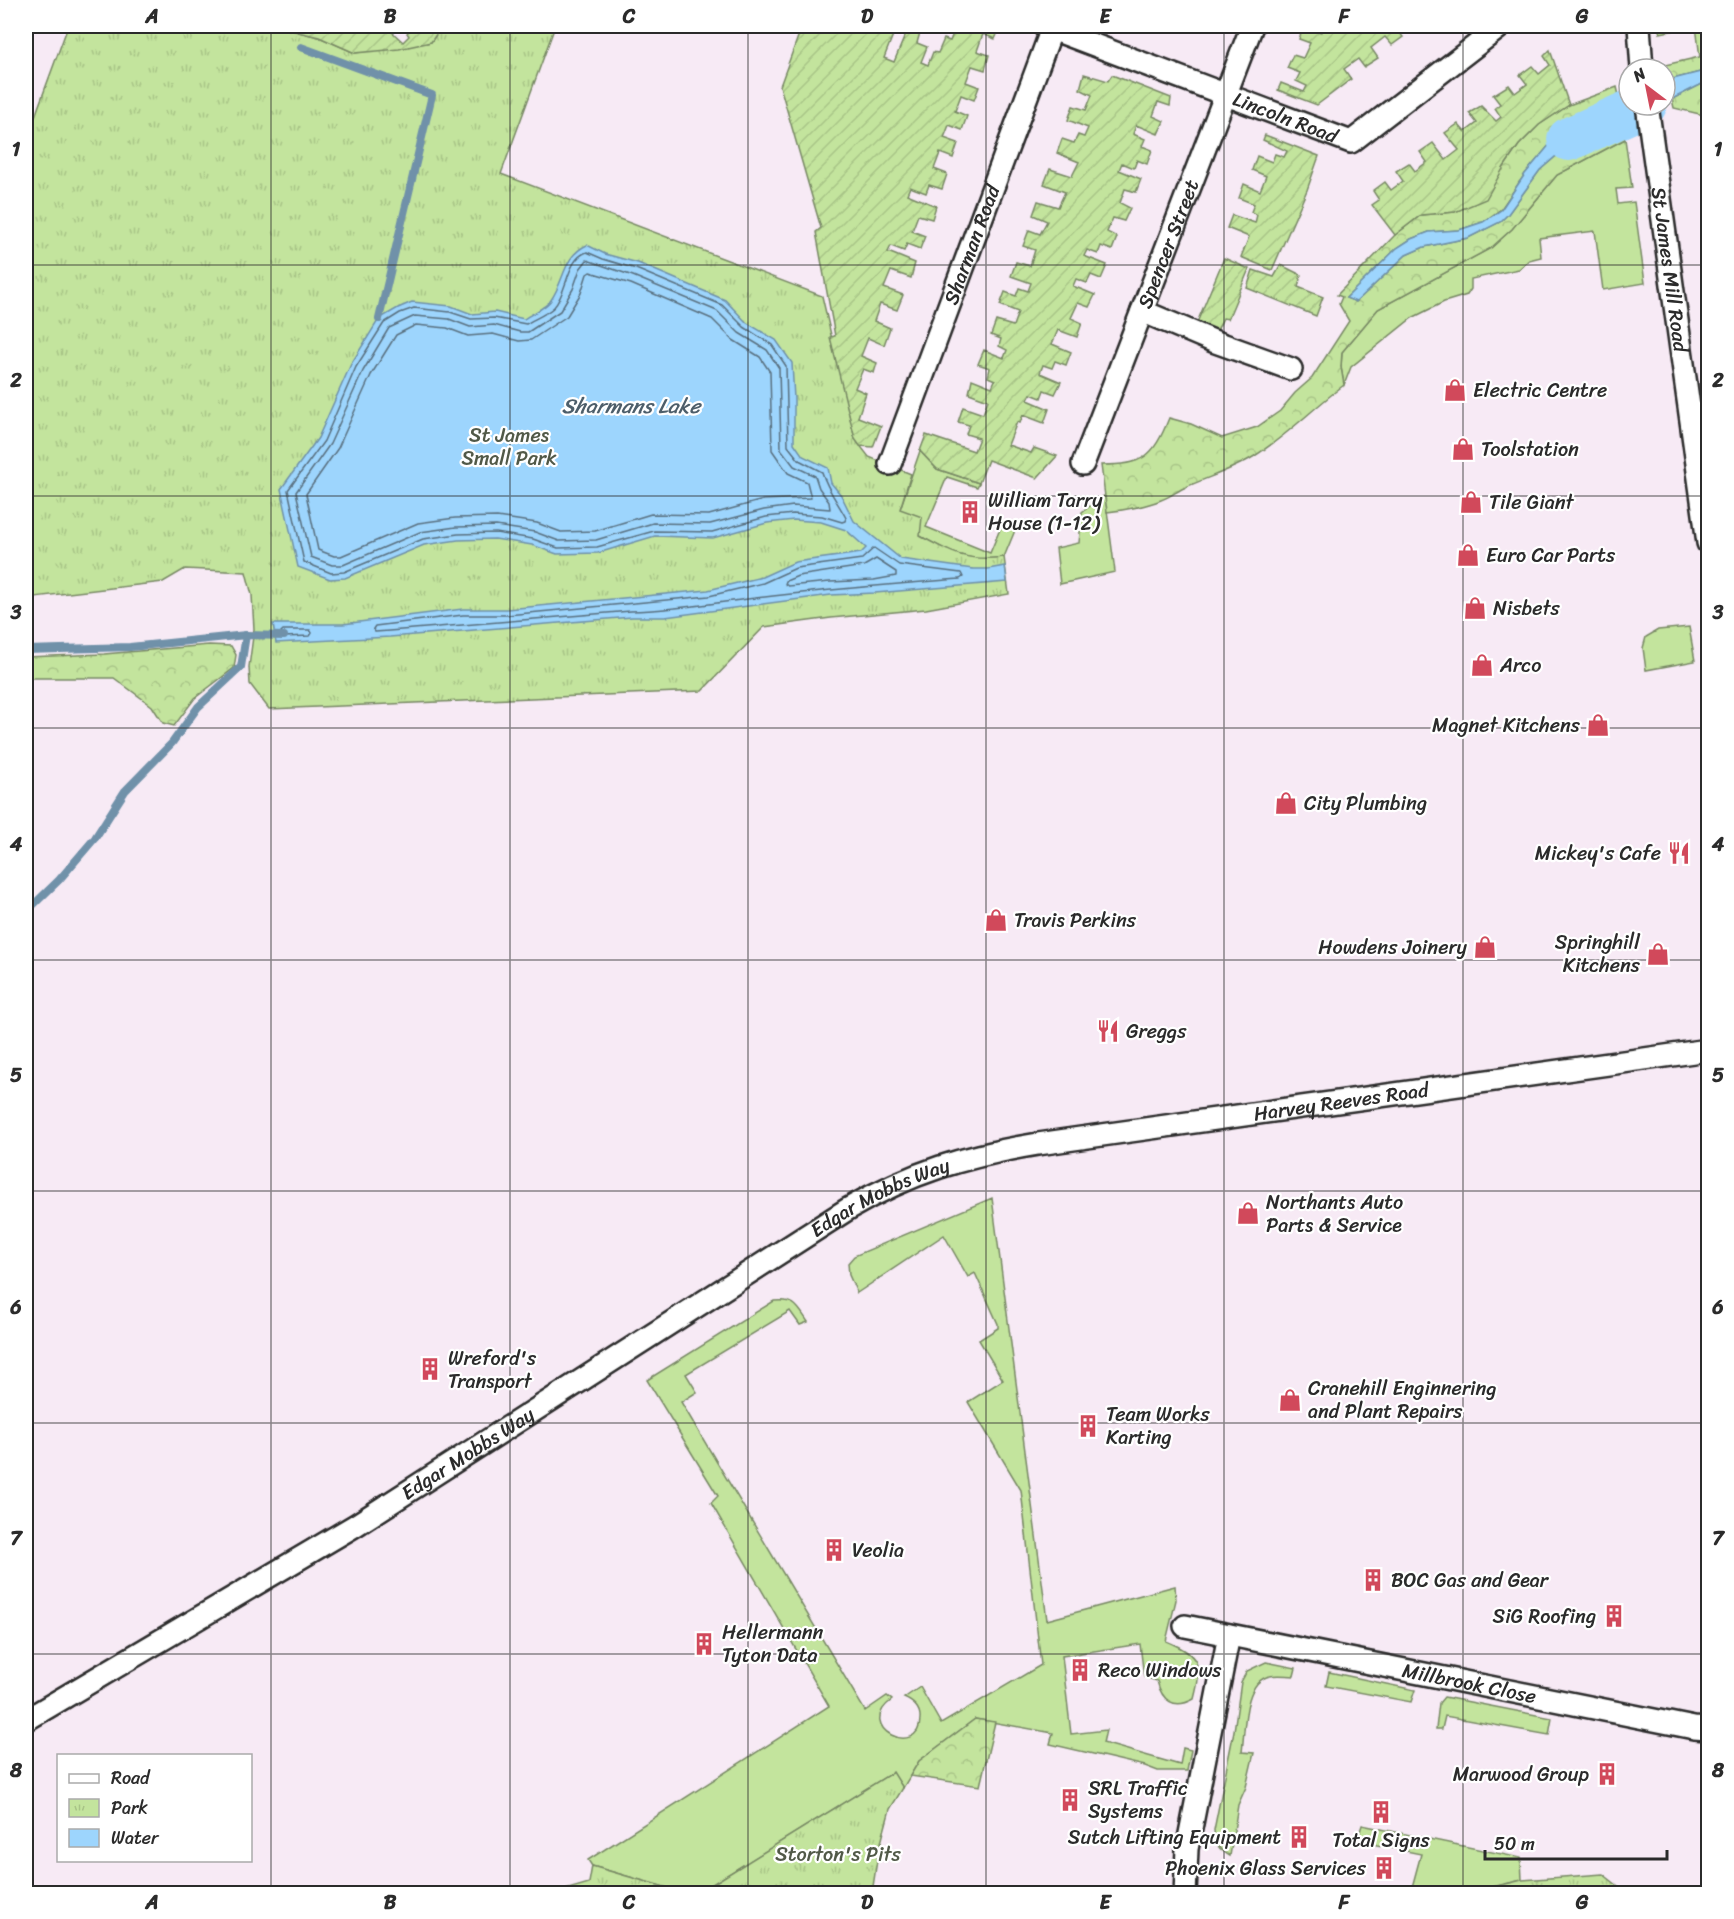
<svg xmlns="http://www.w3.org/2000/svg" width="1734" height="1919" viewBox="0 0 1734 1919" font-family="Sriracha,sans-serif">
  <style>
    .grass { fill: #c3e49d; stroke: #778864; stroke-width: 1.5 }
    .forest { fill: url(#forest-crowns); stroke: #778864; stroke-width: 1.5 }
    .park { fill: url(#park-tufts); stroke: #778864; stroke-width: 1.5 }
    .garden { fill: url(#garden-furrows); stroke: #778864; stroke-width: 1.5 }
    .water { fill: #9dd5fd; stroke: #6f91a9; stroke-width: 1.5 }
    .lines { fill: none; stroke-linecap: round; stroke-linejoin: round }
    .shore { stroke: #596f7f; stroke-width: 1.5 }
    .stream { stroke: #6f91a9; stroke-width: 8 }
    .river { stroke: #9dd5fd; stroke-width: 44 }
    .street-casing { stroke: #2b2b2b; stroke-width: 26 }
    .street { stroke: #fff; stroke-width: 21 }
    .grid { fill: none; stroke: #2b2b2b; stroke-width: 1.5; stroke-opacity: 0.55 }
    .labels { text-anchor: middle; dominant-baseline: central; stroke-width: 4.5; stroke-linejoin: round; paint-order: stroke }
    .street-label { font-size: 20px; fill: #2b2b2b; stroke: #fff }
    .poi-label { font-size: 20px; fill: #2b2b2b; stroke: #fff; text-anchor: start }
    .park-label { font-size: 20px; fill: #515948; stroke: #fff }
    .water-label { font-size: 21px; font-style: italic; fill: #4d5e6a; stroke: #fff }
    .neatline { fill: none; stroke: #2b2b2b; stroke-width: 2 }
    .grid-label { font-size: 20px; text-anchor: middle; font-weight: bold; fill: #2b2b2b }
  </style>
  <defs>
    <pattern id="forest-crowns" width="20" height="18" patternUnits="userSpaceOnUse" patternTransform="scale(1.5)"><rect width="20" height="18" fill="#c3e49d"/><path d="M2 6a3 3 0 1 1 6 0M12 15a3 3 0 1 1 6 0" fill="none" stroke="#a8c487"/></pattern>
    <pattern id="park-tufts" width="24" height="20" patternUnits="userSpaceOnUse" patternTransform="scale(1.5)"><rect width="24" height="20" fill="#c3e49d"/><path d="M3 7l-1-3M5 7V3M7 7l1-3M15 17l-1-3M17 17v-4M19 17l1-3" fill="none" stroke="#a8c487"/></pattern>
    <pattern id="garden-furrows" width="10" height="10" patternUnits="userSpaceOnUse" patternTransform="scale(1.5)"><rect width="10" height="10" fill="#c3e49d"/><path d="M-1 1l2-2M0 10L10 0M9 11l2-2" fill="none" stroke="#a8c487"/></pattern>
  </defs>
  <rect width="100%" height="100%" fill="#f7eaf5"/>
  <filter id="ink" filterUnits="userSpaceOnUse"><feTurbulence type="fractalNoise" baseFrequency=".0167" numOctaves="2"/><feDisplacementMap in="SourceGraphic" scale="12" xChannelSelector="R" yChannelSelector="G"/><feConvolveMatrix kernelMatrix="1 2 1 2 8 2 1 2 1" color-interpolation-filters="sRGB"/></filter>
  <g filter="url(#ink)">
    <g class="grass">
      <polygon points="1661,26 1706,26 1705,55 1700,58 1696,26 1660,33"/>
      <polygon points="1625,139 1632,188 1616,189 1618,204 1634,202 1645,283 1603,290 1595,231 1539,238 1541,257 1529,260 1519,269 1471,279 1471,289 1467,295 1444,302 1412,318 1351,367 1344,385 1341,367 1342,352 1378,309 1491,248 1512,229 1557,175"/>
      <polygon points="920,451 937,469 979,483 977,487 947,477 926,527 990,553 1003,522 1016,528 1004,557 981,560 952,553 920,536 900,509"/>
      <polygon points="1105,495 1115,572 1060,584 1056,548 1079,543 1082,512"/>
      <polygon points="1689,627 1695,661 1646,670 1643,648 1646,637 1658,630"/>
      <path d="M992,1198l55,422 128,-34 1,14 -10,41c34,14 37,24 28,58 -20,11 -32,2 -37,-18l-13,-4 -4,-33 -78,12 9,78 35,-4 -3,13 77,22 3,-17 8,2 -4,21h-29l-13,-5 -95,-22 3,-11 -78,-14 -56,42 -16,27 -11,-15 -194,120h-13l-93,-27 -4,-6 241,-154 -118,-203 7,-7 -71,-116 127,-79c21,-2 23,5 34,21l-8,3 -10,-14 -104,63 11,18 -16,10 184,309 22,-15 5,4c-39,28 28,59 28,19 1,-11 -7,-17 -16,-21l16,-11 21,37 100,-59 -20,-175 -53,-88 35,-22 -24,-40 19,-12v-4l-23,-51 -7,4 -24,-42 -87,58 -8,-18 -1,-12 6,-7z"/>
      <path d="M1266,1662l30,6 -2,8c-7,0 -16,-2 -24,0 -27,5 -25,54 -28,76l12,1 -8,34 -8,18 -8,51c-12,-7 -15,-12 -16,-26l20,-99 7,-49 6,-11z"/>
      <polygon points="1329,1672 1415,1690 1411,1702 1326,1686"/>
      <polygon points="1444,1697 1552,1718 1549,1735 1445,1716 1442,1729 1436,1729 1439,1703"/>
      <polygon points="1362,1825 1521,1858 1522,1880 1466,1893 1418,1893 1411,1891 1421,1854 1357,1841"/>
    </g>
    <g class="forest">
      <polygon points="1708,55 1708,70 1669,80 1665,65"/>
      <polygon points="1708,81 1708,116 1674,108 1672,99"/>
      <path d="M1617,87l4,17 -65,33 -31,37 -24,35 -18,13 -24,8 -30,2 -18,7 -14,9 -51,50 10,4 50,-47 18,-8 44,-9 32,-16 8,-8 32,-44 29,-25 54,-25 2,19 -68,36 -45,54 -21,19 -113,61 -36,43 -1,15 3,18c-31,23 -58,52 -91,72 -21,13 -45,20 -67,30 -9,4 -16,10 -25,13 -17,7 -36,10 -54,12l-6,-47c42,0 52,-7 68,-47l22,6 31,14 35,-11 23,-16 15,-18 17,-15 37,-57 -10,-17 3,-7 -5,-2 58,-60 26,-20 34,-3 49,-45 15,-22 20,-20 30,-20z"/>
      <polygon points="209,645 231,646 236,655 234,668 195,698 174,726 163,723 152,706 114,678 26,678 26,657 104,654"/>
      <polygon points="975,1719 995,1722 980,1786 910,1776 919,1761"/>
    </g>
    <g class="park">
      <path d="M68,26h206l45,11 36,16 76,-11 8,-12 32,-4h84l-54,148 321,122 33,143 14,18 42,17 -11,35 22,8 -2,19c32,17 46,26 84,21l5,37 -83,15 -95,9 -67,9 -62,64 -433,18 -19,-25 -1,-17 5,-38 -2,-34 -6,-23 -61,-3 -22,13 -137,16v-457z"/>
      <polygon points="893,1772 903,1788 890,1809 878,1854 872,1893 698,1893"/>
      <polygon points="592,1866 685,1893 555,1893 589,1883"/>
      <polygon points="1603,1874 1627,1893 1466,1894 1522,1880"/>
    </g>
    <g class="garden">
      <polygon points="299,26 395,26 391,31 403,42 409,36 407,33 413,26 471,26 439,30 431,42 399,49 355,53 319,37 298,32"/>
      <polygon points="802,26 886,26 884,31 893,35 884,58 894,62 909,26 921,29 917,43 927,47 921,62 928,65 933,52 938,53 944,39 950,41 956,26 987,26 999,30 995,39 983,34 977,51 989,55 985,70 972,66 966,82 979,87 974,100 961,95 955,111 967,116 962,130 949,125 944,138 958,143 953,158 940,153 934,169 947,174 942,189 929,185 926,193 910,187 907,194 936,206 932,219 918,215 912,231 925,236 920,249 907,244 904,251 891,246 888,252 915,263 911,278 891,271 884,288 903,295 897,310 880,304 874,321 890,328 884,345 868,338 861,356 877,363 874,373 863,369 855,388 866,393 858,417 881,426 873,447 860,446 855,439 830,337 835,336 816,232 821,228 780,86"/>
      <polygon points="1304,26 1321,32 1324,26 1402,26 1397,29 1403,37 1392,45 1385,37 1371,48 1378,58 1364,67 1358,59 1344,69 1351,79 1317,105 1278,90 1281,83 1304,92 1307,86 1296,81 1300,73 1287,68 1293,55 1303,58 1310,43 1299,39"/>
      <polygon points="1550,50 1569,105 1539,125 1519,145 1504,167 1486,199 1455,212 1421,215 1395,235 1372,205 1379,200 1373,191 1385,182 1391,190 1403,181 1396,171 1409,163 1415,171 1427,162 1420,152 1433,143 1446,160 1459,150 1445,133 1458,124 1465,132 1477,123 1469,113 1481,106 1496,121 1501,117 1495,108 1500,104 1493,95 1509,85 1515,93 1527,84 1520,75 1532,66 1539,74 1550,65 1544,56"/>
      <polygon points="1084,74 1108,81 1112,75 1171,98 1170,106 1158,102 1153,116 1164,121 1158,134 1136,125 1133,134 1145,139 1142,146 1152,150 1147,164 1137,160 1134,168 1122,163 1119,170 1141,179 1136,192 1125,189 1120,203 1130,208 1124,221 1113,218 1107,232 1117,237 1112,250 1101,246 1098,254 1087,250 1084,256 1107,265 1101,279 1091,275 1087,283 1076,279 1073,286 1095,295 1089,307 1078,303 1071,318 1082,323 1077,337 1058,330 1052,344 1071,352 1066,365 1055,361 1052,368 1043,365 1040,373 1061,382 1055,394 1044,390 1041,398 1031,394 1028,400 1049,409 1044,423 1023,415 1020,423 1017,422 1008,445 1031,453 1034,448 1057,456 1037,478 988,460 979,483 937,469 920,451 926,435 974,451 979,438 966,434 969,425 958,422 963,407 983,414 988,400 969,393 972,379 992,387 995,380 988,377 990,368 978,364 984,350 1004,358 1007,350 999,346 1001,339 991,335 996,321 1013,326 1018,312 1000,305 1005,292 1016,296 1019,288 1028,291 1031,283 1011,276 1016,262 1030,266 1035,250 1023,246 1029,230 1040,234 1047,221 1033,215 1038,201 1058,207 1065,192 1044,184 1050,169 1072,176 1079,162 1057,153 1062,139 1074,143 1078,135 1084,137 1088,128 1068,120 1073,106 1086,110 1092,95 1080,89"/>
      <polygon points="1265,135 1319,156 1307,190 1272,270 1241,257 1249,237 1227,228 1232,215 1255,223 1257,215 1251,212 1254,204 1239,198 1244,184 1260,191 1266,176 1252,170 1257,156 1272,162 1275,154 1284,157 1287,151 1263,140"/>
      <polygon points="1224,258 1249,269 1228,319 1223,318 1216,333 1196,325"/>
      <polygon points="1281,265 1301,275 1298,287 1323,297 1316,316 1247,288 1253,270 1274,277"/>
    </g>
    <g class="water">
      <polygon points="1708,70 1708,81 1672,99 1669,80"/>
      <polygon points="1621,104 1623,120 1569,145 1540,170 1508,214 1500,222 1468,238 1424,247 1406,255 1356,302 1346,298 1397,248 1411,239 1429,232 1459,230 1483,222 1501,210 1525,174 1556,137"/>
      <path d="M587,245l18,9 33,9 87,37 22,23 29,17 16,23 2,36v44l9,13 25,12 3,15 10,12 13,26 47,38 72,10h15l17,-3 2,16 -132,11 -44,2 -166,22h-33l-242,20 -114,6 -3,-19h70l120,-15h44l201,-19 54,-13 33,-15 66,-9 5,-5 -20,-18 -25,-8 -27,-2 -27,3 -54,15 -58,-2 -57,17 -41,1 -25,-9 -37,-6 -37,1 -34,5 -79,33 -15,1 -32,-12 -17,-78 37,-51 33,-74 28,-45 19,-11 14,-6 39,4 21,8 23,-2 29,7c8,-6 22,-11 27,-19 14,-20 12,-44 36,-55z"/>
    </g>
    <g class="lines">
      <g class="shore">
        <path d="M587,252l16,7 33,10 86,36 22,22 28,18 14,21 2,80 11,14 23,12c5,17 16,31 24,46l-1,3 -3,1 -20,-6 -29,-2 -27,3 -54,15 -58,-1 -57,16 -39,1 -25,-9 -37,-6 -38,1 -35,5 -79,33 -13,1 -27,-11 -16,-72 36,-49 32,-74 28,-44 16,-10 14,-5 36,4 21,7 23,-1 32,6c8,-5 21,-10 28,-17 14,-15 12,-48 33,-55z"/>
        <polygon points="587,260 633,276 717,311 739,333 767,350 779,368 781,449 794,466 815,476 819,488 829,502 830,509 793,506 764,510 710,524 653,523 596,540 559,541 535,532 496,526 456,527 420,532 343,565 332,565 311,557 296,492 330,444 363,371 389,328 415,316 449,319 470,327 494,325 520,332 528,332 560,311 573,289 580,269"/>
        <polygon points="590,272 631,284 712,319 733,340 760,357 770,372 772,450 788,473 807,482 811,498 763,500 709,515 651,514 595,531 561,532 537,523 497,517 455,518 418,523 341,556 334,556 318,550 306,494 338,448 371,375 396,335 416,325 447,328 468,336 493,334 519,341 531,340 567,316 581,293 587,274"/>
        <path d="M874,548l25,17 62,8 2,4 -3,2c-62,5 -125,10 -187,17 -48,5 -94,14 -142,15l-242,20 -14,1 -2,-3 2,-3 88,-11h44l202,-19 54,-13 33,-15 66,-9z"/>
        <polygon points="876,559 896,572 896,576 874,580 830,582 788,586 785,584 786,581 798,576 864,566"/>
        <polygon points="283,630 310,630 312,633 310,636 283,637 280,633"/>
      </g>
      <g class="stream">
        <polyline points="301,47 432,95 379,319"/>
        <polyline points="26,650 130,647 246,635 284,636"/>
        <polyline points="26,912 59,880 95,838 125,791 172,743 198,707 241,667 246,635"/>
      </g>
      <polyline class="river" points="1569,139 1645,105"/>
      <g class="street-casing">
        <g id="street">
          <path id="s1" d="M1044,26l307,116 150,-116"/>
          <polyline points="1639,26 1642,69"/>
          <path id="s2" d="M1647,105l61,438"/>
          <polyline points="1142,311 1213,341 1291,369"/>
          <path id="s3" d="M890,464l163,-438"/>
          <path id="s4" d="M1083,464l169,-438"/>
          <path id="s5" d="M1185,1626l509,102 14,1"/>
          <path id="s6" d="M26,1720l330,-195 492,-316c63,-37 118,-53 190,-65l670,-94"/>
          <polyline points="1185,1894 1187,1849 1229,1635"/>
        </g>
      </g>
      <use href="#street" class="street"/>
    </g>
  </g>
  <path class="grid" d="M271,26v1868M510,26v1868M748,26v1868M986,26v1868M1224,26v1868M1463,26v1868M26,265h1682M26,496h1682M26,728h1682M26,960h1682M26,1191h1682M26,1423h1682M26,1654h1682"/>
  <defs>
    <g id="shop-bare" transform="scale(1.8)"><path d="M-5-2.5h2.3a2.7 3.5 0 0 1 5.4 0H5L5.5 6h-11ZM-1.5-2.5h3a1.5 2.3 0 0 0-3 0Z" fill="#d1495b" stroke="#fff" stroke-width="2.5" paint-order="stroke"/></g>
    <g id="building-bare" transform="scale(1.8)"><path d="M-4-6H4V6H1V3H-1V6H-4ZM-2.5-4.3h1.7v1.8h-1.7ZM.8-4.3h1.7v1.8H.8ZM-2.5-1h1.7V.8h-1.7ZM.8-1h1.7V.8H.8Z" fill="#d1495b" stroke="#fff" stroke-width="2.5" paint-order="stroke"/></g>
    <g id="restaurant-bare" transform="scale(1.8)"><path d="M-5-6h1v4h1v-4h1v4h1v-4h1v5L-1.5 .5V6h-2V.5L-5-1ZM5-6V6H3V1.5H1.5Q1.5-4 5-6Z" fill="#d1495b" stroke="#fff" stroke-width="2.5" paint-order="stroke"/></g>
  </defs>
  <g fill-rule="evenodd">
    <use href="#shop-bare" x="1455" y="390"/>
    <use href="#shop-bare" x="1463" y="449"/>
    <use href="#shop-bare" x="1471" y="502"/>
    <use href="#building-bare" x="970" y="512"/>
    <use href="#shop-bare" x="1468" y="555"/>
    <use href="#shop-bare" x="1475" y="608"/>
    <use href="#shop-bare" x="1482" y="665"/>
    <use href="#shop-bare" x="1598" y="725"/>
    <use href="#shop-bare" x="1286" y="803"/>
    <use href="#restaurant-bare" x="1679" y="853"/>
    <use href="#shop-bare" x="996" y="920"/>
    <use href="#shop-bare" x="1485" y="947"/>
    <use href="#shop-bare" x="1658" y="954"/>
    <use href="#restaurant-bare" x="1108" y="1031"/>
    <use href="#shop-bare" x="1248" y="1213"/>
    <use href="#building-bare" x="430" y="1369"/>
    <use href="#shop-bare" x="1290" y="1400"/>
    <use href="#building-bare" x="1088" y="1426"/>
    <use href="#building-bare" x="834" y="1550"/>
    <use href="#building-bare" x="1373" y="1580"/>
    <use href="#building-bare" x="1614" y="1616"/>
    <use href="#building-bare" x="704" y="1644"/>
    <use href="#building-bare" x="1080" y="1670"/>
    <use href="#building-bare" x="1607" y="1774"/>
    <use href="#building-bare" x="1070" y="1800"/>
    <use href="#building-bare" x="1381" y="1812"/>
    <use href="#building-bare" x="1299" y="1837"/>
    <use href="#building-bare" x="1384" y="1868"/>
  </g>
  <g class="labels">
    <g class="street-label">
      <text stroke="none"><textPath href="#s1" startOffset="258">Lincoln Road</textPath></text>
      <text stroke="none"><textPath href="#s3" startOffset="234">Sharman Road</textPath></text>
      <text stroke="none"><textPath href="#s4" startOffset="236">Spencer Street</textPath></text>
      <text stroke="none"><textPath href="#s2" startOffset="166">St James Mill Road</textPath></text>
      <text stroke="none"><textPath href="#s6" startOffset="1476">Harvey Reeves Road</textPath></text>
      <text stroke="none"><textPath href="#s6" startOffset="1002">Edgar Mobbs Way</textPath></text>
      <text stroke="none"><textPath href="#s6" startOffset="516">Edgar Mobbs Way</textPath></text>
      <text stroke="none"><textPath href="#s5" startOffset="290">Millbrook Close</textPath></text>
    </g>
    <g class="poi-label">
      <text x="1473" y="390">Electric Centre</text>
      <text x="1481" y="449">Toolstation</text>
      <text x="988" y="500">William Tarry<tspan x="988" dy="23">House (1-12)</tspan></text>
      <text x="1489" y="502">Tile Giant</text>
      <text x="1486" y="555">Euro Car Parts</text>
      <text x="1493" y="608">Nisbets</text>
      <text x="1500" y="665">Arco</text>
      <text x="1580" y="725" text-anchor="end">Magnet Kitchens</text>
      <text x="1304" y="803">City Plumbing</text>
      <text x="1661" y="853" text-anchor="end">Mickey's Cafe</text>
      <text x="1014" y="920">Travis Perkins</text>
      <text x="1640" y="942" text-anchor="end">Springhill<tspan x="1640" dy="23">Kitchens</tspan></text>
      <text x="1467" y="947" text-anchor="end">Howdens Joinery</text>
      <text x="1126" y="1031">Greggs</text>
      <text x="1266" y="1202">Northants Auto<tspan x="1266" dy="23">Parts &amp; Service</tspan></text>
      <text x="448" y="1358">Wreford's<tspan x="448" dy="23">Transport</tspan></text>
      <text x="1308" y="1388">Cranehill Enginnering<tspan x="1308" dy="23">and Plant Repairs</tspan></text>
      <text x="1106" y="1414">Team Works<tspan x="1106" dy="23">Karting</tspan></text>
      <text x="852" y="1550">Veolia</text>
      <text x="1391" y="1580">BOC Gas and Gear</text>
      <text x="1596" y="1616" text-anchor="end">SiG Roofing</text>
      <text x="722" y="1632">Hellermann<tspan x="722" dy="23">Tyton Data</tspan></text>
      <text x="1098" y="1670">Reco Windows</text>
      <text x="1589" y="1774" text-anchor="end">Marwood Group</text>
      <text x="1088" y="1788">SRL Traffic<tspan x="1088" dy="23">Systems</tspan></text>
      <text x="1281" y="1837" text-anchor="end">Sutch Lifting Equipment</text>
      <text x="1381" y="1840" text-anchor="middle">Total Signs</text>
      <text x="1366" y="1868" text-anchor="end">Phoenix Glass Services</text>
    </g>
    <g class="park-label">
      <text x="509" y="435">St James<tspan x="509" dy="23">Small Park</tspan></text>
      <text x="838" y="1854">Storton's Pits</text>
    </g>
    <g class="water-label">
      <text x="631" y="406">Sharmans Lake</text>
    </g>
  </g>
  <rect width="1734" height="1919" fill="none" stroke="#fff" stroke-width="66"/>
  <rect x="57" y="1754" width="195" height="108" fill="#ffffff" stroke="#aaaaaa" stroke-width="1.5"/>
  <rect x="69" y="1774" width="30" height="9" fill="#ffffff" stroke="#aaaaaa" stroke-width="1.5"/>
  <text x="111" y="1784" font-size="18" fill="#2b2b2b">Road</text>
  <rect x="69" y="1799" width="30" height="18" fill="url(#park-tufts)" stroke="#aaaaaa" stroke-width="1.5"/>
  <text x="111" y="1814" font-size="18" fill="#2b2b2b">Park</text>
  <rect x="69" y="1829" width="30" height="18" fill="#9dd5fd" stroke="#aaaaaa" stroke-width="1.5"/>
  <text x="111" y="1844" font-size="18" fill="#2b2b2b">Water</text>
  <g transform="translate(1647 87) rotate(328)"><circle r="28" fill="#ffffff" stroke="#aaaaaa" stroke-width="1.5"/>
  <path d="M0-4.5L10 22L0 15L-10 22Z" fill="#d1495b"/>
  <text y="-9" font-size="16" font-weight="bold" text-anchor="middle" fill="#2b2b2b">N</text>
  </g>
  <path d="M1485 1850v9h182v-9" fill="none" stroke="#2b2b2b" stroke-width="3"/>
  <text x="1494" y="1850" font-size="18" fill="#2b2b2b" stroke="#ffffff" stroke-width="4.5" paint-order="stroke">50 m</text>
  <rect x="33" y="33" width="1668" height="1853" class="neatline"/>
  <g class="grid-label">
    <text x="152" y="23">A</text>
    <text x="390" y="23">B</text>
    <text x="629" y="23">C</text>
    <text x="867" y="23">D</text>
    <text x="1105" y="23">E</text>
    <text x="1344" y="23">F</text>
    <text x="1582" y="23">G</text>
    <text x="16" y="156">1</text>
    <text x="1718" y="156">1</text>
    <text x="16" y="387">2</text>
    <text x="1718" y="387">2</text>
    <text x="16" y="619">3</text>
    <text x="1718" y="619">3</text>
    <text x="16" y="851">4</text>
    <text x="1718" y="851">4</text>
    <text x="16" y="1082">5</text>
    <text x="1718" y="1082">5</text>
    <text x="16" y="1314">6</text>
    <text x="1718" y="1314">6</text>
    <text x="16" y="1545">7</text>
    <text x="1718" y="1545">7</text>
    <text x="16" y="1777">8</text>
    <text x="1718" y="1777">8</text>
    <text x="152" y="1909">A</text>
    <text x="390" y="1909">B</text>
    <text x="629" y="1909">C</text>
    <text x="867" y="1909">D</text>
    <text x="1105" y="1909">E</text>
    <text x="1344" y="1909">F</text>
    <text x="1582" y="1909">G</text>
  </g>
</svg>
